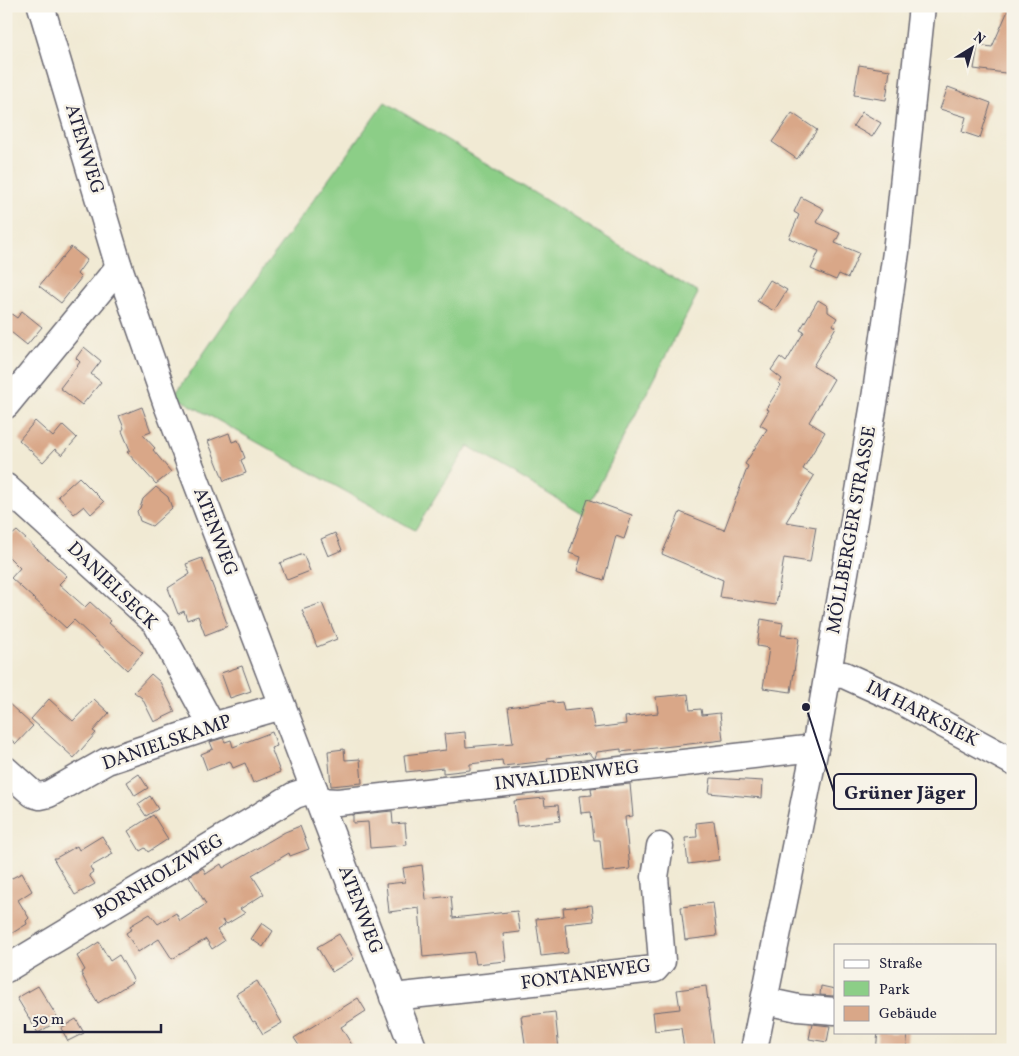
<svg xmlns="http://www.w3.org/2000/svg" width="1019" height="1056" viewBox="0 0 1019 1056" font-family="Vollkorn,serif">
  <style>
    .green { fill: #8cce87; stroke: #577861 }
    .building { fill: #d9a788 }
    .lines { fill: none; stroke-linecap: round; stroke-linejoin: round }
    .minor-casing { stroke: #6a6871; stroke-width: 29 }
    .minor { stroke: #fff; stroke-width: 26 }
    .labels { text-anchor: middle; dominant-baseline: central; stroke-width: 5; stroke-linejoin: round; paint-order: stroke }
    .street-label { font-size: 19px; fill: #22223b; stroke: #f7f3e8 }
    .leader { fill: none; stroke: #22223b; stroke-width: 2 }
    .callout-dot { fill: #22223b; stroke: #f7f3e8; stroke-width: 2 }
    .callout { fill: #f7f3e8; stroke: #22223b; stroke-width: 2 }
    .callout-label { font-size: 20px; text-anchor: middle; font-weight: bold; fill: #22223b }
  </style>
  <rect width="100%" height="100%" fill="#f7f3e8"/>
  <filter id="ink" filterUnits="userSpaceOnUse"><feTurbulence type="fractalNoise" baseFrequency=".02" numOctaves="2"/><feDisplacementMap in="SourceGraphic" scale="10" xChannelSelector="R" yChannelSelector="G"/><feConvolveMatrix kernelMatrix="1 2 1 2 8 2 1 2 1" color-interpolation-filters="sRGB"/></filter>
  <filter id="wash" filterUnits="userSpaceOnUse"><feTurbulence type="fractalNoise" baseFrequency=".0096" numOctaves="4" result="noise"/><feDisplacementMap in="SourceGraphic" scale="20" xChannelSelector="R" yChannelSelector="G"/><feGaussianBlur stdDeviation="1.12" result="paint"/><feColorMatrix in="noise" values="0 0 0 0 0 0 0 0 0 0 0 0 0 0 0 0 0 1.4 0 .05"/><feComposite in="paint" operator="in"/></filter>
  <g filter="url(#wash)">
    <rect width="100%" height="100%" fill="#f1ead4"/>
    <polygon class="green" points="385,102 698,293 584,515 468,446 415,530 174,396 237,305"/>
    <g id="blocks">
      <g class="building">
        <polygon points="1010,6 1013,6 1013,74 974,69 978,45 992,47"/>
        <polygon points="859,65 890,70 886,100 854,95"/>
        <polygon points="948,87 991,103 980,138 962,132 966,117 940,109"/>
        <polygon points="862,112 881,123 872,137 853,126"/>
        <polygon points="792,113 817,130 797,159 772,142"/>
        <polygon points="801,197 824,209 816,222 840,233 835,243 859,253 848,278 839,274 836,280 811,269 819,251 789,238 799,215 794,212"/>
        <polygon points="71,247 87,260 77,274 81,278 61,303 39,286"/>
        <polygon points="770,280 787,290 774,311 757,301"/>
        <polygon points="818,300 828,306 828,312 837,318 833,325 836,327 813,366 834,379 809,422 825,432 803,469 814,476 786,522 816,527 810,562 784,558 776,605 720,597 723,580 662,554 680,512 724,530 748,466 745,464 767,429 760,425 769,410 766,409 781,385 779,384 782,379 771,370 780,357 786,362 804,332 800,330"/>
        <polygon points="6,310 17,318 22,311 42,327 27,345 6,328"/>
        <polygon points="84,347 101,361 91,374 101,382 82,405 60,388 80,362 76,358"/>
        <polygon points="142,407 151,432 143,435 155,448 153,450 171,472 156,484 127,452 130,450 122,431 124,428 119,416"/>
        <polygon points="35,421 53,437 63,425 77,438 62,455 55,449 43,462 19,440"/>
        <polygon points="229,433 232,442 238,440 245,458 241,460 246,473 224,481 208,441"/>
        <polygon points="79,477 104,502 91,514 84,506 74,514 58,496"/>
        <polygon points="156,487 168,497 172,508 152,526 140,521 137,511 140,508 143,499"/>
        <polygon points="588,499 632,515 624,539 616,536 604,580 577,571 581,557 569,553"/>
        <polygon points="17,531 67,576 59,584 85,607 90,602 111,621 109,623 143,653 127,670 74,620 66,628 11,578 20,568 6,554 6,540"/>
        <polygon points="335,533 342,550 328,556 321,539"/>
        <polygon points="303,554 310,571 287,580 280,563"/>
        <polygon points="202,558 228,626 205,635 198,616 187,620 184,611 178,614 168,588 190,574 186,564"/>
        <polygon points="322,603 337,639 317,647 302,610"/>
        <polygon points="761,619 783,623 781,635 799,638 791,692 763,688 769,648 757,646"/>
        <polygon points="242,666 251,691 230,698 221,673"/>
        <polygon points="151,674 160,682 175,712 154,722 142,698 134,692"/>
        <polygon points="688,694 690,710 701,709 702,715 720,713 723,740 621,752 621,749 597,752 595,758 593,758 589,753 547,758 548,761 503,766 502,760 470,764 470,770 443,773 443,768 406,772 404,755 446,750 444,734 465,732 466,747 513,743 508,707 553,701 553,703 562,702 564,711 591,708 594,728 626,724 625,717 658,713 656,697"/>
        <polygon points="49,699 73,721 94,699 109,713 93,731 96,733 74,758 31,719"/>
        <polygon points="6,701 33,726 16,744 6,735"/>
        <polygon points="272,732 277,746 271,748 280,772 253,783 245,763 233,768 230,761 207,770 201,754 213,749 210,742 223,738 225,742 231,740 233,747"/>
        <polygon points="344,749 345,760 360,759 362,783 331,786 328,751"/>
        <polygon points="139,774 148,788 135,796 127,782"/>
        <polygon points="711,778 763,781 762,798 709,793"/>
        <polygon points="630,784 633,816 625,817 630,869 603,872 600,840 594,840 591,812 581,813 579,796 592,795 591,788"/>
        <polygon points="150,796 158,809 146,816 138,804"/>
        <polygon points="544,798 545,806 558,805 560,821 517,826 514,801"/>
        <polygon points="392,811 393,824 405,823 407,845 370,848 368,822 353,823 353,815"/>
        <polygon points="153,815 168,839 148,852 145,848 140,851 128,831"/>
        <polygon points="714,821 719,860 688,864 685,838 697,837 696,823"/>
        <polygon points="300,826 309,849 290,856 289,853 252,875 264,894 240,909 245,913 227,924 222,920 225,925 217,930 224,941 212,949 206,939 172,959 159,939 138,952 126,933 132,929 130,926 150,914 158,924 176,913 180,921 206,904 189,876 203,868 206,874 221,864 223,868 285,832"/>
        <polygon points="102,836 113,854 90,867 93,872 89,875 95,884 75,895 53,858 56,858 77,846 79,850"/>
        <polygon points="422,865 426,899 451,896 453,918 517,911 520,932 503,934 506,961 476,964 474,952 423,957 419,908 389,912 386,884 405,882 403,868"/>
        <polygon points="22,873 32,891 18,900 29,918 26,921 27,924 6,937 6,881"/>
        <polygon points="713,903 717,936 685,940 681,907"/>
        <polygon points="592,905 594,921 565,924 568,953 541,956 536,919 564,916 563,908"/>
        <polygon points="262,923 273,931 263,947 251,939"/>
        <polygon points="339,934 354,959 332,972 317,947"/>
        <polygon points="99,942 110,961 119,955 134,981 98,1003 86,983 81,973 85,970 77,956"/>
        <polygon points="257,981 282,1023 263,1034 255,1021 253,1022 236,994"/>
        <polygon points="38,986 59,1020 38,1033 17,998"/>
        <polygon points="706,986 714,1046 684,1049 681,1028 655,1031 653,1012 680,1009 677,990"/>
        <polygon points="821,986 835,989 834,996 820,995"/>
        <polygon points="358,998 366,1011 341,1027 355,1050 302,1050 294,1038"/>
        <polygon points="555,1012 559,1050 526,1050 521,1016"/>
        <polygon points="76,1019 84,1033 68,1041 61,1028"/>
        <polygon points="812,1024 830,1026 827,1042 809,1039"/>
        <polygon points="878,1032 908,1032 906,1050 876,1050"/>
      </g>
    </g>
  </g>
  <g filter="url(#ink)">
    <use href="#blocks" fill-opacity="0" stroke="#6a6871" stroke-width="1"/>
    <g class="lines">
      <g class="minor-casing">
        <g id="minor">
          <polyline points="41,6 119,267 166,402 414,1050"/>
          <polyline points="6,405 119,267"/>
          <polyline points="6,487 156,623 212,726"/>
          <polyline points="828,674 844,675 897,699 1013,762"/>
          <polyline points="6,770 33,794 40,796 49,794 107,761 212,726 282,706"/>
          <polyline points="319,801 338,802 815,748"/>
          <polyline points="6,969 295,795 314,789"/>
          <polyline points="393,997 655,969 662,961 655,877 660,846"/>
          <polyline points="765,1001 798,1008 835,1011"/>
          <polyline points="754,1050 815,748 876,392 896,252 922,6"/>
        </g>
      </g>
      <use href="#minor" class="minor"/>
    </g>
  </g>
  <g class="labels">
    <g class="street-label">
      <text transform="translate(84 149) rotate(73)">ATENWEG</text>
      <text transform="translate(852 530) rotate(-80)">MÖLLBERGER STRASSE</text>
      <text transform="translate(215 532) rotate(69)">ATENWEG</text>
      <text transform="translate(112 586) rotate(44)">DANIELSECK</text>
      <text transform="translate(922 714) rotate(27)">IM HARKSIEK</text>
      <text transform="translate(167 743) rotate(-19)">DANIELSKAMP</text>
      <text transform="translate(567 776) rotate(-7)">INVALIDENWEG</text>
      <text transform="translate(159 877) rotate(-31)">BORNHOLZWEG</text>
      <text transform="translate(360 910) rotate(69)">ATENWEG</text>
      <text transform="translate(586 975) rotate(-8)">FONTANEWEG</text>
    </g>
  </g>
  <path class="leader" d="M806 707L834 792"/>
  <circle class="callout-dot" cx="806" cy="707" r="5"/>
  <rect class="callout" x="834" y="774" width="142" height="35" rx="5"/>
  <g class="callout-label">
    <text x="905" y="799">Grüner Jäger</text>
  </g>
  <rect width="1019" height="1056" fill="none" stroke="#f7f3e8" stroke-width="25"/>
  <rect x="834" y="944" width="162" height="90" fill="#f7f3e8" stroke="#a29fa3"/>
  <rect x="844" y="960" width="25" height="8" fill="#ffffff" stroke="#a29fa3"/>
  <text x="879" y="968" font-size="15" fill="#22223b">Straße</text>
  <rect x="844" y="981" width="25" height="15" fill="#8cce87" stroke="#a29fa3"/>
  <text x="879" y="994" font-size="15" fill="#22223b">Park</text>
  <rect x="844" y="1006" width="25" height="15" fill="#d9a788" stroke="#a29fa3"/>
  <text x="879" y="1018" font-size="15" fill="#22223b">Gebäude</text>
  <g transform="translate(972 48) rotate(37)" stroke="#f7f3e8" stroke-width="4" paint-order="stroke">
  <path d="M0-4L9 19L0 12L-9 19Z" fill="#22223b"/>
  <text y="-8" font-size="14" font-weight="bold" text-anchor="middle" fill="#22223b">N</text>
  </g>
  <path d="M25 1024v8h136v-8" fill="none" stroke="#22223b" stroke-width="2.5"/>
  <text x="32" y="1024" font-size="15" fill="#22223b" stroke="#f7f3e8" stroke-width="4" paint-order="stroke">50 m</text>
</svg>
